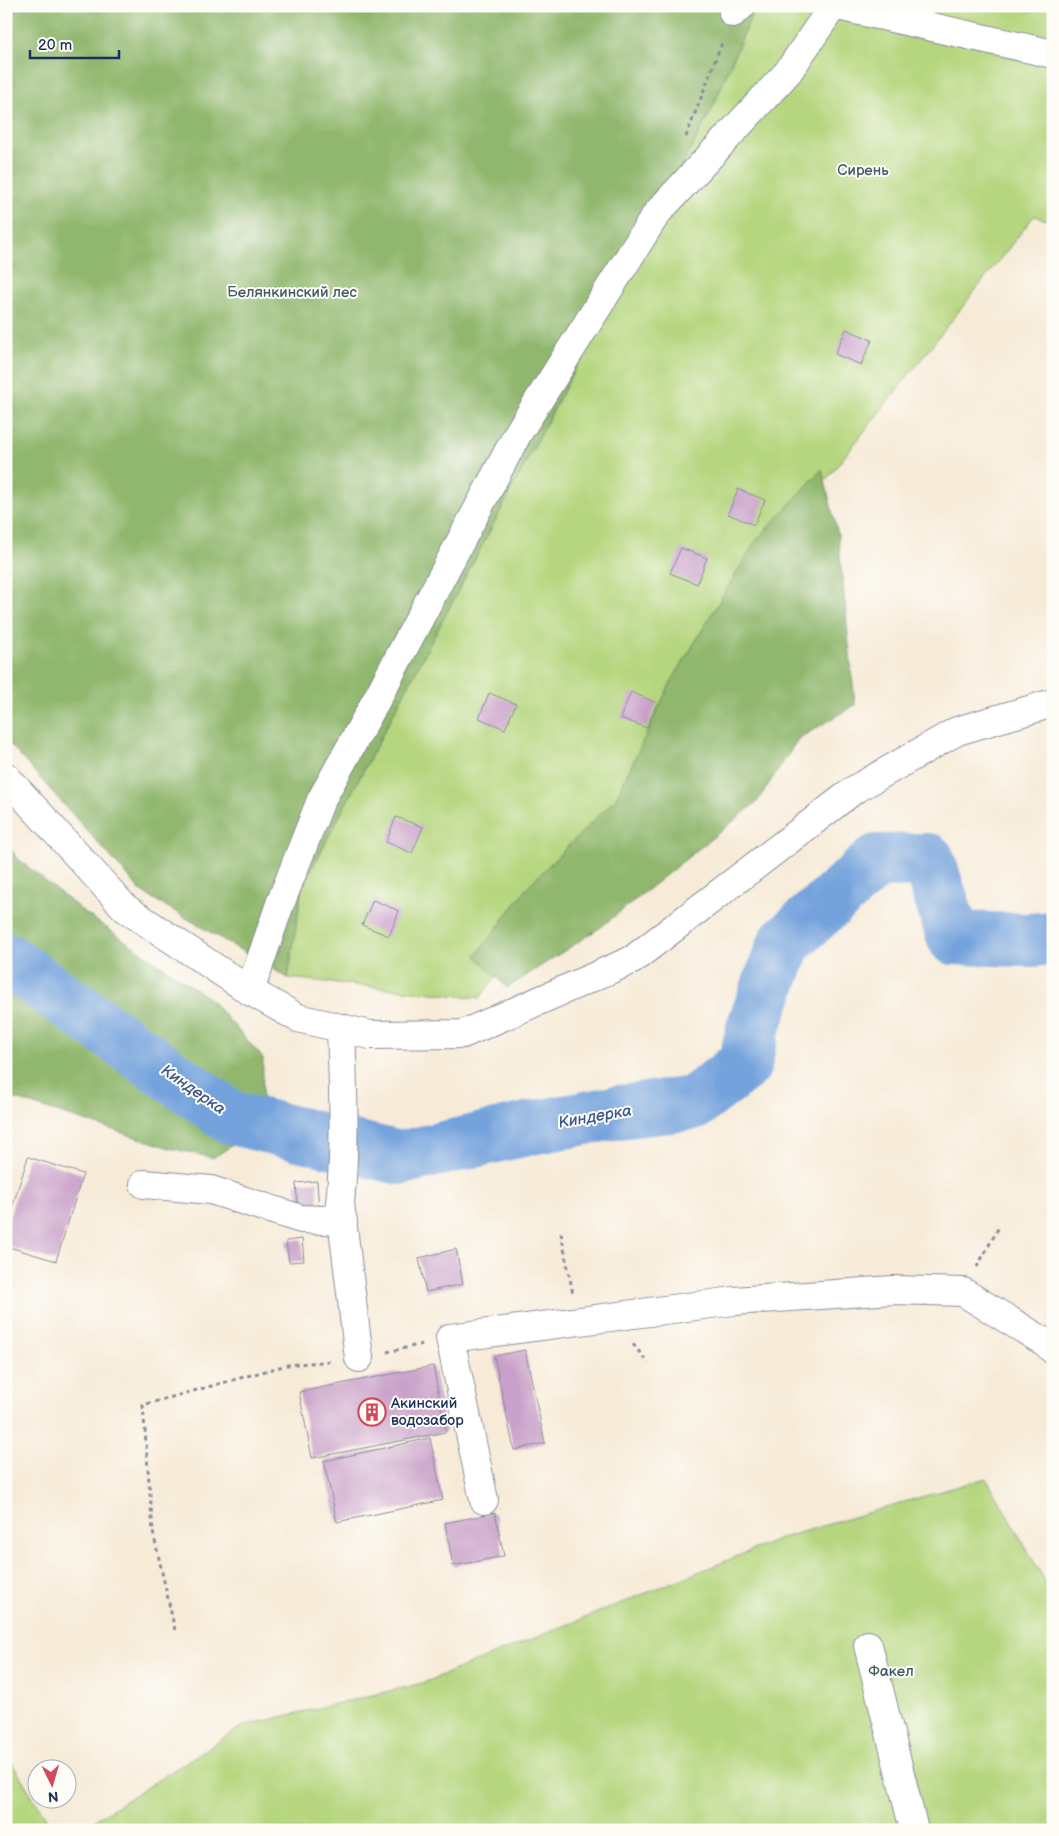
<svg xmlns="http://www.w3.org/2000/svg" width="1059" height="1836" viewBox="0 0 1059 1836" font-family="'Balsamiq Sans',sans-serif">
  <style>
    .green { fill: #b5d67e; stroke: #68826e }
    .forest { fill: #90b76d; stroke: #567366 }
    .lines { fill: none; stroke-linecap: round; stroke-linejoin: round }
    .river { stroke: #73a2dc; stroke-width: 54 }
    .building { fill: #c9a0c9 }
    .minor-casing { stroke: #898d9b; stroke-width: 30 }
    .path { stroke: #898d9b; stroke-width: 3; stroke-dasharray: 4 4; stroke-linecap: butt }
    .minor { stroke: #fff; stroke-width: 28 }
    .labels { text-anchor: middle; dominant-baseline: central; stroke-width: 4; stroke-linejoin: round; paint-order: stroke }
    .park-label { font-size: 15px; fill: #425966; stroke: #fdfcf7 }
    .poi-label { font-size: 15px; fill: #1b2f5e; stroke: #fdfcf7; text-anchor: start }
    .water-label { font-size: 16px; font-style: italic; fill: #3a578a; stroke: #fdfcf7 }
  </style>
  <rect width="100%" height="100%" fill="#fdfcf7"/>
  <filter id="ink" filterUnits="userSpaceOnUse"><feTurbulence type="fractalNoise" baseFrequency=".02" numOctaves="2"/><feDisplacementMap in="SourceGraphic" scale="10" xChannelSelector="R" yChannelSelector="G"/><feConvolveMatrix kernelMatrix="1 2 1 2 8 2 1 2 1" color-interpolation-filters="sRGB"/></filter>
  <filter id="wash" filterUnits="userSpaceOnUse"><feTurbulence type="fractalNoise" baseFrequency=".0096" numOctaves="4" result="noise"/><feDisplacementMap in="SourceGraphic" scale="20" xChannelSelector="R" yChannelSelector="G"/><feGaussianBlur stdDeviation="1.12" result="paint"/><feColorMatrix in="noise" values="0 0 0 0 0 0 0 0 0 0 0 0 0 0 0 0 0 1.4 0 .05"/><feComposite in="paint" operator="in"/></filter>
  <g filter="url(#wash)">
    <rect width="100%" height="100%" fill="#f7ebd8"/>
    <g class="green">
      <polygon points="755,6 1053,6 1053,222 1034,216 736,594 637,783 480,998 288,978 302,887 712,109"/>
      <polygon points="986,1478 1053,1595 1053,1830 79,1830 243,1726 423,1683 785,1537"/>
      <polygon points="6,1753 53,1830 6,1830"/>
    </g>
    <g class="forest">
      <polygon points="6,6 755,6 712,109 302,887 288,978 142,892 6,740"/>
      <polygon points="822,469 838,535 855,705 798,739 757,802 601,927 507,988 476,956 530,884 616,798 671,682 755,542"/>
      <polygon points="6,842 17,858 85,913 210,999 263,1058 262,1125 213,1158 170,1148 6,1096"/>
    </g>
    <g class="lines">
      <polyline class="river" points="6,959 232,1118 400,1158 531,1128 619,1112 694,1103 745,1064 753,1028 785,942 877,861 928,860 954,938 1029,940 1053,938"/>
    </g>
    <g id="blocks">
      <g class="building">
        <polygon points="846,329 872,340 861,365 835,354"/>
        <polygon points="738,489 765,500 754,525 728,514"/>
        <polygon points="681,548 707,558 697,584 670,573"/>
        <polygon points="631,692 657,703 647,728 620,718"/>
        <polygon points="489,693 516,704 505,729 479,718"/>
        <polygon points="396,817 423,827 412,853 386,842"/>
        <polygon points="373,900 399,911 389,936 362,925"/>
        <polygon points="28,1157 83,1174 56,1261 6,1246 6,1227"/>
        <polygon points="317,1181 319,1210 298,1212 296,1183"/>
        <polygon points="302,1239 304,1261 289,1262 286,1241"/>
        <polygon points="456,1249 463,1284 426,1292 419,1258"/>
        <polygon points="525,1350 545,1443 514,1450 494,1356"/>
        <polygon points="433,1366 446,1432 312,1458 299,1392"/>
        <polygon points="430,1438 443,1500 337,1522 324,1461"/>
        <polygon points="495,1513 504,1556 453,1566 445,1523"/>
      </g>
    </g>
  </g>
  <g filter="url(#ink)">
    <use href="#blocks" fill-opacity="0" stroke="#898d9b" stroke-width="1"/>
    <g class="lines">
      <g class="minor-casing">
        <g id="minor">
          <polyline points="838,6 1053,54"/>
          <polyline points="733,13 741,6"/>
          <polyline points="6,777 125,908 250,991 298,1018 370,1035 463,1034 632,960 854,790 957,731 1053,703"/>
          <polyline points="250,991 280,904 321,800 372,708 518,433 657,213 788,72 833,6"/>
          <path d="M341,1028c2,58 5,117 -1,175l19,155"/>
          <polyline points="144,1184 211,1190 301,1219 343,1221"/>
          <polyline points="484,1500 450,1338 734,1301 893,1290 963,1292 1046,1343 1053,1350"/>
          <polyline points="868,1645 914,1830"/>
        </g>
      </g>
      <g class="path">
        <polyline points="686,137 723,40"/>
        <polyline points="561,1233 573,1294"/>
        <polyline points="977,1267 1000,1225"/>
        <polyline points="633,1344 648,1363"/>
        <polyline points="387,1352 423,1344"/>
        <polyline points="175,1630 153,1532 143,1405 287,1365 332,1361"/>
      </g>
      <use href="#minor" class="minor"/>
    </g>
  </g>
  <defs>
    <g id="building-ring" transform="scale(1.4375)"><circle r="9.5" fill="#fdfcf7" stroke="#d1495b" stroke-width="1.5"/><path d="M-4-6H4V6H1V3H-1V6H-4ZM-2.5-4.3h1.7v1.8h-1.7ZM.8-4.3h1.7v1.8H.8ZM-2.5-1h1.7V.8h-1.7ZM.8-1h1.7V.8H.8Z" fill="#d1495b"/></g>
  </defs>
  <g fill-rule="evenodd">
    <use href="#building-ring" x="372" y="1412"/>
  </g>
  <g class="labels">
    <g class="park-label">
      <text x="863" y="170">Сирень</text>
      <text x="292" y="292">Белянкинский лес</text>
      <text x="891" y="1671">Факел</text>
    </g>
    <g class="poi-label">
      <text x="391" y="1403">Акинский<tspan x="391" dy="17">водозабор</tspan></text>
    </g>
    <g class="water-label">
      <text transform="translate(193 1090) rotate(35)">Киндерка</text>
      <text transform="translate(595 1117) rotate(-10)">Киндерка</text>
    </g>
  </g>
  <rect width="1059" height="1836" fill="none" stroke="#fdfcf7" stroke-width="25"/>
  <g transform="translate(52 1784) rotate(175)"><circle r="24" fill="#fdfcf7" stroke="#a3aaba"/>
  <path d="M0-4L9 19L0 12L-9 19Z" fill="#d1495b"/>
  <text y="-8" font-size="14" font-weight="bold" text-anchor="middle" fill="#1b2f5e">N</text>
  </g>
  <path d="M30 50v8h89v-8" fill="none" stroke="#1b2f5e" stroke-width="2.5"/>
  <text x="38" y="50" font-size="15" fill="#1b2f5e" stroke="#fdfcf7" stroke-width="4" paint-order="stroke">20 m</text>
</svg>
